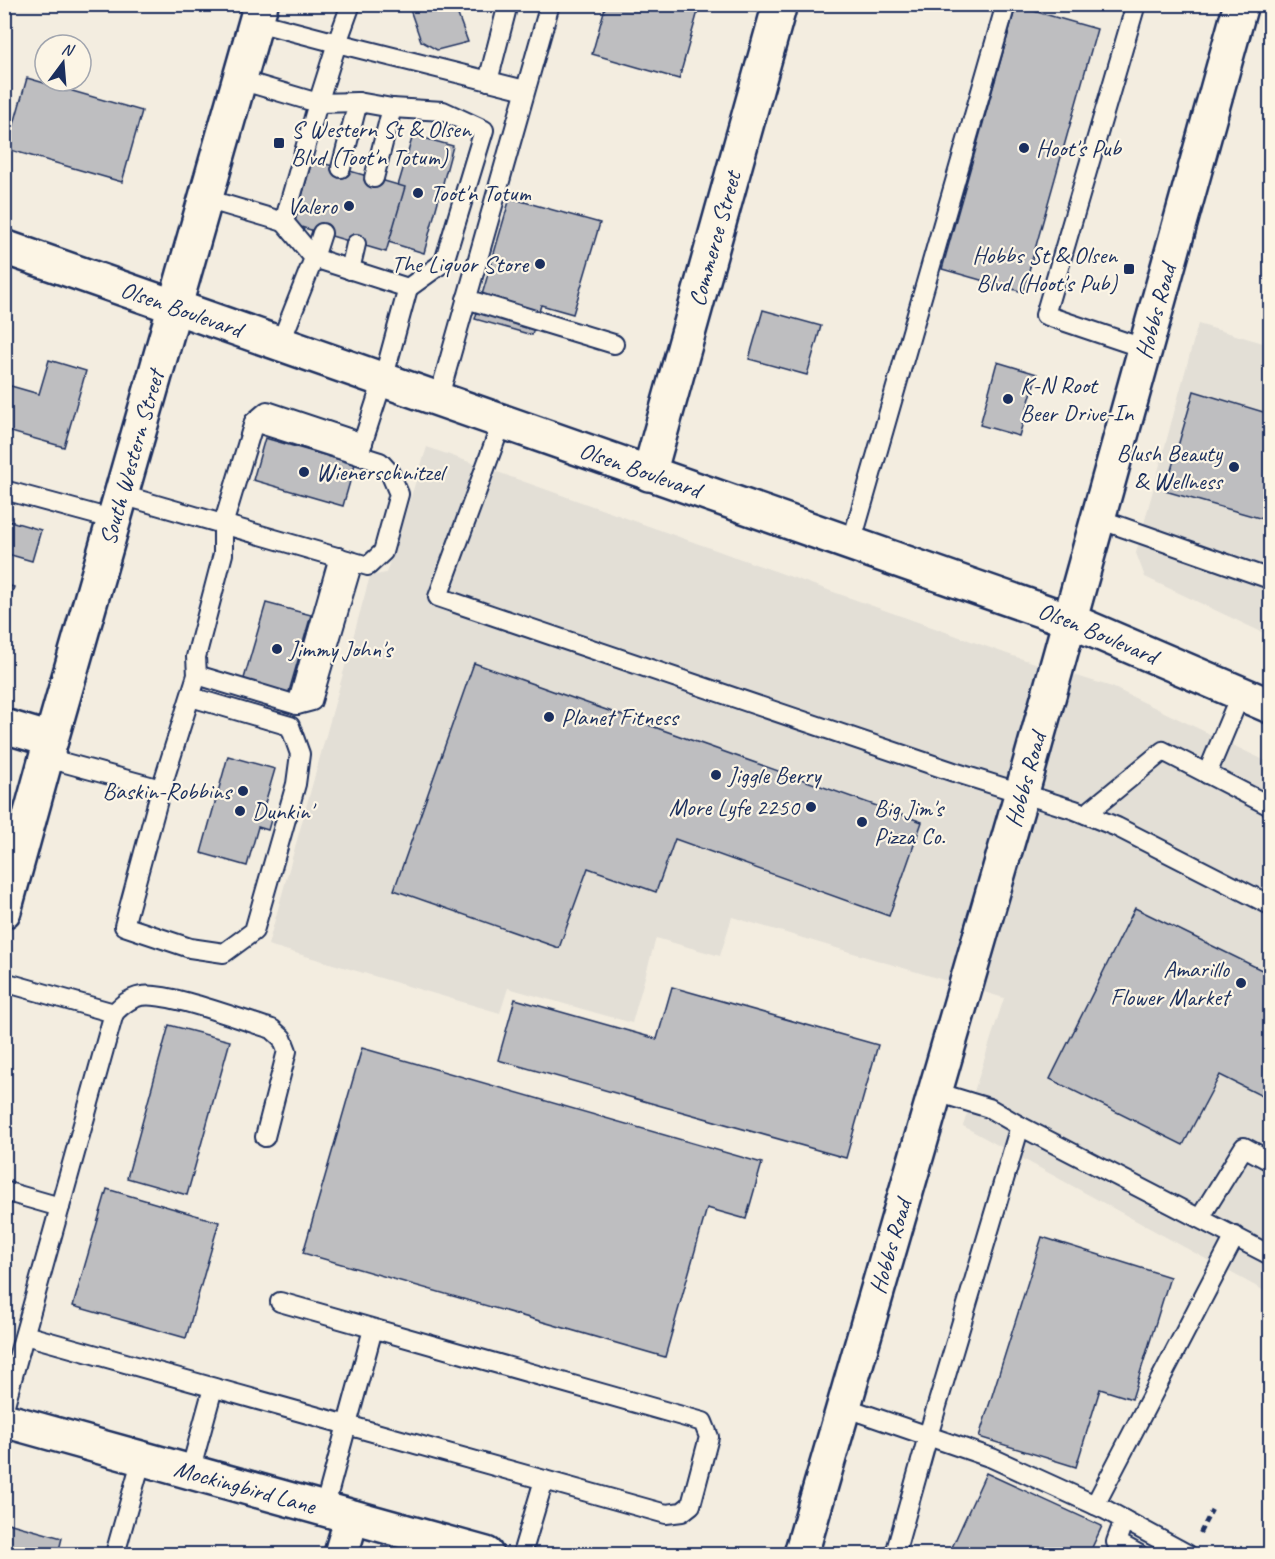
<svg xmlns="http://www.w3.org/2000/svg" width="1275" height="1559" viewBox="0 0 1275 1559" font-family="Caveat,sans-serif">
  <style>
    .built { fill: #e3dfd6 }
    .building { fill: #bebec0; stroke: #1b2f5e; stroke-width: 1.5 }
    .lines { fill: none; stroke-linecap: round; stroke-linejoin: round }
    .lane-casing { stroke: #1b2f5e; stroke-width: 22 }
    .street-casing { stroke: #1b2f5e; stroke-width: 38 }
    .secondary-casing { stroke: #1b2f5e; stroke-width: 38 }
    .path { stroke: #1b2f5e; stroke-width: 4; stroke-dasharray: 6 4.5; stroke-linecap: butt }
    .lane { stroke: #fcf5e5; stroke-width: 18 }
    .street { stroke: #fcf5e5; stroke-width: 33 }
    .secondary { stroke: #fcf5e5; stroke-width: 33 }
    .poi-dot { fill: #1b2f5e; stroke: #fcf5e5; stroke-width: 2 }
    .labels { text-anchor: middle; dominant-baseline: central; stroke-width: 4.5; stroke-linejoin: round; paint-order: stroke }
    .poi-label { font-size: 24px; fill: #1b2f5e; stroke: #fcf5e5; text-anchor: start }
    .street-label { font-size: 24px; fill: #1b2f5e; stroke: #fcf5e5 }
  </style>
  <rect width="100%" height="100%" fill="#f3ede0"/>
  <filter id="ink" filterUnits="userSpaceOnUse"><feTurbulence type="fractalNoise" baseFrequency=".0167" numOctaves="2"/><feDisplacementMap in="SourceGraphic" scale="12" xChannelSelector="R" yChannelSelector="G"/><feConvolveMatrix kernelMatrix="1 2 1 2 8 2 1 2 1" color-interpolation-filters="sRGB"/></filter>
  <g filter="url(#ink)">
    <g class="built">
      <polygon points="1198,324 1270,345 1270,636 1145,577 1136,553"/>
      <polygon points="427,447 1013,656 1112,687 1270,763 1270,1294 963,1126 1004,998 732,917 720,956 656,938 632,1023 508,988 500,1013 268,945 370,576 386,573"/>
    </g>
    <g class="building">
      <polygon points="408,4 454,4 468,42 437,50 421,41"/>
      <polygon points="606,4 700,4 679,79 592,54"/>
      <polygon points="1016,6 1097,29 1023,292 942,269"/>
      <polygon points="27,78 142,111 122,182 7,149"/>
      <polygon points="413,135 453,146 424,253 382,240"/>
      <polygon points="312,160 405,187 386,252 294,225"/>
      <polygon points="510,198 600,223 573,314 541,305 532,335 475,319"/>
      <polygon points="763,310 821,326 807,375 749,359"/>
      <polygon points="49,360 86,371 64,447 4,430 4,384 39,394"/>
      <polygon points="997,362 1037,374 1019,436 980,425"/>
      <polygon points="1194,391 1270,414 1270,521 1165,491"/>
      <polygon points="265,438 355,464 343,506 253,480"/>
      <polygon points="10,521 41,530 32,561 4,553 4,540"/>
      <polygon points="4,584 14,587 4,619"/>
      <polygon points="266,603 311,615 288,695 243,682"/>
      <polygon points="474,663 922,822 889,916 675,839 656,892 588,868 559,948 394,890"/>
      <polygon points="228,756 275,769 263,810 273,813 268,830 258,827 247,866 201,853"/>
      <polygon points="1135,908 1270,974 1270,1100 1220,1075 1183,1145 1050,1079"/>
      <polygon points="672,987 878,1045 846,1158 498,1060 515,999 657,1039"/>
      <polygon points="169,1025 230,1041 187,1195 127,1178"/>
      <polygon points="362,1048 762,1163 746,1219 707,1208 665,1357 303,1253"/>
      <polygon points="107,1189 219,1222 186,1338 73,1306"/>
      <polygon points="1042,1237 1170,1277 1132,1399 1100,1389 1076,1467 979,1437"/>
      <polygon points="986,1473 1102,1526 1089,1554 949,1554"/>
      <polygon points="4,1522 62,1538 58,1554 4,1554"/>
      <polygon points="1270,1543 1270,1554 1264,1554"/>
    </g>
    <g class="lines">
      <g class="lane-casing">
        <g id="lane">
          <polyline points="1136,4 1045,315 1146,349"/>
          <polyline points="257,22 337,43 351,4"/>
          <polyline points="240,80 318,103 284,222 314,258 280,344"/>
          <polyline points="488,81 508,4"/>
          <polyline points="341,168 358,102"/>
          <polyline points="374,178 392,108"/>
          <polyline points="206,199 284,222"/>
          <polyline points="322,233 314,258 408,288 383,380 359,454"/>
          <polyline points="350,270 356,244"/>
          <polyline points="408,288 444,262 484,130 443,111 392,108 358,102 318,103 337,43 525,90"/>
          <polyline points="466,299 614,344"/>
          <polyline points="438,400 550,4"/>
          <polyline points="502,422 438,597 954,772 1075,810 1117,827 1270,905"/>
          <polyline points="4,490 115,520"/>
          <polyline points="122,495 368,566 383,552 399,494 390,473 380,462 254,422"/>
          <polyline points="1099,519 1270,579"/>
          <polyline points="851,544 1006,4"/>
          <polyline points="197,675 297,705 312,701 353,562"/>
          <polyline points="191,697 290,726 300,754 296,784 254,931 224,953 190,948 124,926 161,789 197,675 196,657 223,554 223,525 254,422 267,411 363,443"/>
          <polyline points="297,705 339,557"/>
          <polyline points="47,758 161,789"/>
          <polyline points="1207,774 1241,693"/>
          <polyline points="1086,814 1163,751 1270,806"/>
          <polyline points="4,982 114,1013 4,1408"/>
          <path d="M114,1013c8,-8 16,-15 27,-17 26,-5 103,25 131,33l10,9 5,13 -22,86"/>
          <polyline points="936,1092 989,1108 1020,1126 1270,1255"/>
          <polyline points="4,1191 60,1207"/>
          <polyline points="1200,1218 1244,1147 1270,1161"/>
          <polyline points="25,1335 666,1514 682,1512 691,1505 709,1437 703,1422 280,1302"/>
          <polyline points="844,1407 992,1458 1106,1510 1187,1554"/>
          <polyline points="190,1472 213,1388"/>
          <polyline points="1095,1505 1235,1236"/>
          <polyline points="324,1509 373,1329"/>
          <polyline points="1124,1520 1116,1542 1138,1554"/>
          <polyline points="115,1554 142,1458"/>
          <polyline points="522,1554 544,1480"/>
          <polyline points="895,1554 928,1436 1020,1126"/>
        </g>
      </g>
      <g class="street-casing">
        <g id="street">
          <path id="s1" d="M649,474l131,-470"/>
          <polyline points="4,726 51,740"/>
          <polyline points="341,1554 352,1517"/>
        </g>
      </g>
      <g class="secondary-casing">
        <g id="secondary">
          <path id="s2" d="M4,247l1065,373 201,86"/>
          <path id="s3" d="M4,911l47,-171 210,-736"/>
          <path id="s4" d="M4,1420l482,134"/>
          <path id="s5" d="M801,1554l221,-762 219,-788"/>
        </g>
      </g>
      <polyline class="path" points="1200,1533 1212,1510"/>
      <use href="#lane" class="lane"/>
      <use href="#street" class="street"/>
      <use href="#secondary" class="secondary"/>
    </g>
  </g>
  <g class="poi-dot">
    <rect x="273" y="137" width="12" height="12" rx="3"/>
    <circle cx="1024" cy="148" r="6"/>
    <circle cx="418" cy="193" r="6"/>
    <circle cx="349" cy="206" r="6"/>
    <circle cx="540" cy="264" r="6"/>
    <rect x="1123" y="263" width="12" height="12" rx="3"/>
    <circle cx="1008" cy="399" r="6"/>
    <circle cx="1234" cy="467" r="6"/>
    <circle cx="304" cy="472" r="6"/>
    <circle cx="277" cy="649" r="6"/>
    <circle cx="549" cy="717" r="6"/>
    <circle cx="716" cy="775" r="6"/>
    <circle cx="243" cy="791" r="6"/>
    <circle cx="811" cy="807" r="6"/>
    <circle cx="240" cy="811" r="6"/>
    <circle cx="862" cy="822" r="6"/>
    <circle cx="1241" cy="983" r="6"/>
  </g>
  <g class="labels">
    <g class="poi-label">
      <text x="291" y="129">S Western St &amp; Olsen<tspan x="291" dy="28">Blvd (Toot'n Totum)</tspan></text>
      <text x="1036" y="148">Hoot's Pub</text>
      <text x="430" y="193">Toot'n Totum</text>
      <text x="337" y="206" text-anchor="end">Valero</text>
      <text x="1117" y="255" text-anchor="end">Hobbs St &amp; Olsen<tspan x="1117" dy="28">Blvd (Hoot's Pub)</tspan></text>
      <text x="528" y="264" text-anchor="end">The Liquor Store</text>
      <text x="1020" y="385">K-N Root<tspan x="1020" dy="28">Beer Drive-In</tspan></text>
      <text x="1222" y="453" text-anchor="end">Blush Beauty<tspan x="1222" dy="28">&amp; Wellness</tspan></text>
      <text x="316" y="472">Wienerschnitzel</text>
      <text x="289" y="649">Jimmy John's</text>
      <text x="561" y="717">Planet Fitness</text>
      <text x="728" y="775">Jiggle Berry</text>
      <text x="231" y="791" text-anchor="end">Baskin-Robbins</text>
      <text x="799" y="807" text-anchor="end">More Lyfe 2250</text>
      <text x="874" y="808">Big Jim's<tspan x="874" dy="28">Pizza Co.</tspan></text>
      <text x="252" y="811">Dunkin'</text>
      <text x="1229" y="969" text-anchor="end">Amarillo<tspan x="1229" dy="28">Flower Market</tspan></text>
    </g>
    <g class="street-label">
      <text stroke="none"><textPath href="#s1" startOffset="244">Commerce Street</textPath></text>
      <text stroke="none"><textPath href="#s2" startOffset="188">Olsen Boulevard</textPath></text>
      <text stroke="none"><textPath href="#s5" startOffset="1292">Hobbs Road</textPath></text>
      <text stroke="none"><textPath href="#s3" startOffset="471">South Western Street</textPath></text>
      <text stroke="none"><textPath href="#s2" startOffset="674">Olsen Boulevard</textPath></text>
      <text stroke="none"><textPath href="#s2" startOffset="1160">Olsen Boulevard</textPath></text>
      <text stroke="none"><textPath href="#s5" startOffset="806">Hobbs Road</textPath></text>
      <text stroke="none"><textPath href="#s5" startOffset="320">Hobbs Road</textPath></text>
      <text stroke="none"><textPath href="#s4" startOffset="250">Mockingbird Lane</textPath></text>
    </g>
  </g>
  <rect width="1275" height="1559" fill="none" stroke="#fcf5e5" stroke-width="24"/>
  <rect x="12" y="12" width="1251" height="1535" fill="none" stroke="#1b2f5e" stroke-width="2" filter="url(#ink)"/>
  <g transform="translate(63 63) rotate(16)"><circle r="28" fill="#fcf5e5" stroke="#a2a6af" stroke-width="1.5"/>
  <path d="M0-4.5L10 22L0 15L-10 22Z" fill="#1b2f5e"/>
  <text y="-9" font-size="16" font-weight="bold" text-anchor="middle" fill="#1b2f5e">N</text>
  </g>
</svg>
